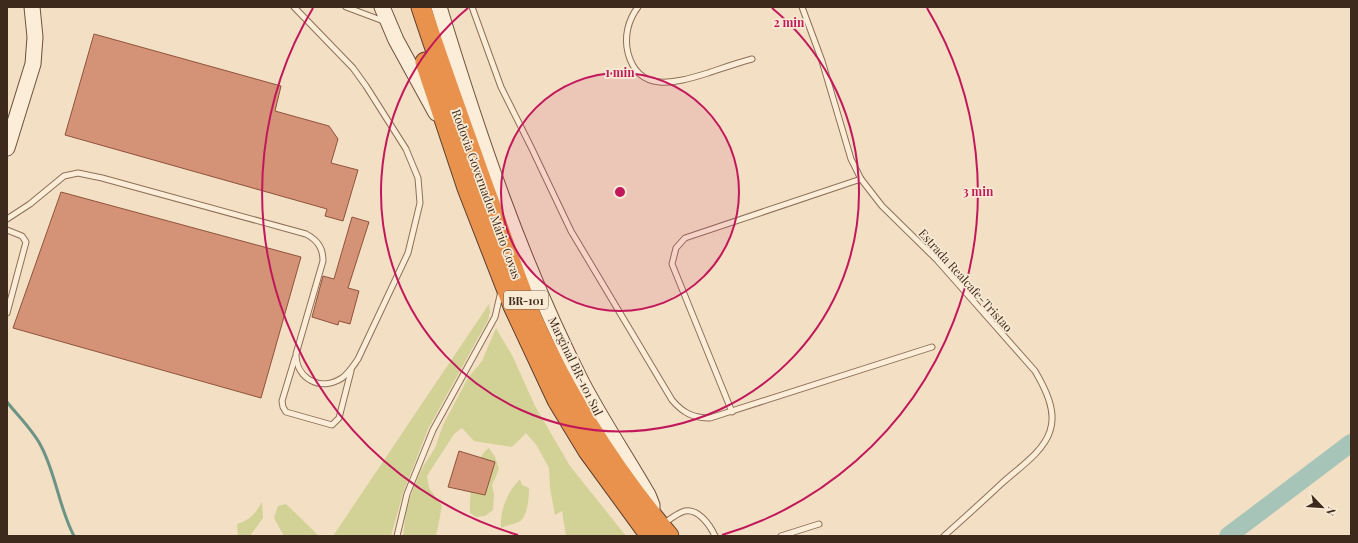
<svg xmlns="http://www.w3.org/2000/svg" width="1358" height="543" viewBox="0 0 1358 543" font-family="'Playfair Display',serif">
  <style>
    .green { fill: #d2d296 }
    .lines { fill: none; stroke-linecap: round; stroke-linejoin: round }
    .stream { stroke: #6c9486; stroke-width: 3 }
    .river { stroke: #a6c5b8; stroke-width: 18 }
    .building { fill: #d49276; stroke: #90533c }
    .lane-casing { stroke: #8f6f58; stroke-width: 7 }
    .secondary-casing { stroke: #71503b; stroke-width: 17 }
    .highway-casing { stroke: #5c3d2d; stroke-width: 21 }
    .lane { stroke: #fcedd8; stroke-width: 5 }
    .secondary { stroke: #fcedd8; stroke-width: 15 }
    .highway { stroke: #e9924d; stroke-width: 19 }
    .ring { fill: none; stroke: #c2185b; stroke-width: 2 }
    .labels { text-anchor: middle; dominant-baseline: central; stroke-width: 3.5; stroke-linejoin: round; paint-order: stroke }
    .shield { fill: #f9ead4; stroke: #766354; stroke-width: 1 }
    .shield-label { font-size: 11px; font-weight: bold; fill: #3e291d }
    .street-label { font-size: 12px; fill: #3e291d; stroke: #f9ead4 }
    .centre { fill: #c2185b; stroke: #f9ead4; stroke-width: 2 }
    .ring-label { font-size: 12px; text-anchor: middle; font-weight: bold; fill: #c2185b; stroke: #f9ead4; stroke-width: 3.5; stroke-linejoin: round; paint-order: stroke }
  </style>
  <rect width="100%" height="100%" fill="#f2dfc4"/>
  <g class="green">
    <polygon points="489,304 490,312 488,320 428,429 403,493 391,536 333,536"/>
    <polygon points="496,328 513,357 535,406 570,466 626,536 566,536 562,511 555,515 550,488 549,468 537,446 526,433 512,447 474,441 462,428 454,434 427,476 429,488 442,506 436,536 403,536 407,505 421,470 435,448 443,425 468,378 482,361"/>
    <path d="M489,448l6,9 4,12 -7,16 2,10 -1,15 -8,6 -9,1 -6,-4c0,-20 2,-53 19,-65z"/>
    <path d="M520,479l2,6 7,3c0,9 -1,29 -10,34 -4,2 -13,3 -18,6 -1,-19 6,-35 19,-49z"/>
    <path d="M262,502l1,16 -13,18h-12l-1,-12c13,-4 18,-10 25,-22z"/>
    <polygon points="286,504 318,535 320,536 284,536 274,518 278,506"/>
  </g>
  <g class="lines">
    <path class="stream" d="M7,402c11,14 26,28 34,44 15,28 18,62 33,90"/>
    <polyline class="river" points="1228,536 1351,443"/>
  </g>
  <g class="building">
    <polygon points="94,34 281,86 275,111 329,126 338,139 331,163 358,170 343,221 325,216 327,209 65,135"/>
    <polygon points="61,192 301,257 261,398 13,328"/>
    <polygon points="352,217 369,222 348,288 359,291 350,324 339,321 338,325 312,317 323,276 334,279"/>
    <polygon points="459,451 495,462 485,495 448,487"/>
  </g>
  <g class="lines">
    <g class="lane-casing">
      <g id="lane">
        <polyline points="346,7 386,22"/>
        <path d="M472,7l29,80 31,62 39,82 101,169c11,13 21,18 38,18l222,-71"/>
        <path d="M638,7c-10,13 -14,30 -10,46 11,42 50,29 80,20 15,-5 29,-10 44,-14"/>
        <path d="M802,7l20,54 29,98 10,20 21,27 55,54 98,111c10,17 22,40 15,60 -7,22 -33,38 -49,53 -19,18 -38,35 -57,52"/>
        <path d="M7,219l23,-15 34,-28 14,-3 24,5 204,56c11,6 17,13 17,27l-27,93c0,25 25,38 46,24 7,-5 11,-12 16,-19l50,-106 12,-50 -2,-25 -12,-29 -40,-63 -13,-18 -59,-61"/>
        <polyline points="7,230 22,236 26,242 7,313"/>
        <polyline points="295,358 282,401 283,407 286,412 332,425 339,418 351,371"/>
        <polyline points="732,412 672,264 676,248 685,238 861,179"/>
        <path d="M663,524c6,-4 12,-9 19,-12 15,-6 28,13 33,24"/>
        <polyline points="397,536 407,494 433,430 495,317 501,291"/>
        <polyline points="781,536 819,524"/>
      </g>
    </g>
    <g class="secondary-casing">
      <g id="secondary">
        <polyline points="382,7 396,40 436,113"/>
        <path d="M439,7c39,128 82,256 143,376 20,38 44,74 66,112l4,10v5"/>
        <polyline points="7,148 33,64 35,37 32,7"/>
      </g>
    </g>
    <g class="highway-casing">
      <g id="highway">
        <path d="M421,7c21,64 44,127 67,191 15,40 28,82 45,122 35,78 81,151 136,216"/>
        <polyline points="425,62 467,188 513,306 557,400 588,451 650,536"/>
      </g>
    </g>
    <use href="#lane" class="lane"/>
    <use href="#secondary" class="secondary"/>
    <use href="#highway" class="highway"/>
  </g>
  <circle cx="620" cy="192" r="119" fill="#c2185b" fill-opacity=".12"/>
  <g class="ring">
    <circle cx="620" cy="192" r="119"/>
    <path d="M772 8A239 239 0 1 1 468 8"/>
    <path d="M518 535A358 358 0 0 1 313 8M927 8A358 358 0 0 1 722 535"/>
  </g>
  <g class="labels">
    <rect class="shield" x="504" y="291" width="44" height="18" rx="3"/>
    <g class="shield-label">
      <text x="526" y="300">BR-101</text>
    </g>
    <g class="street-label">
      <text transform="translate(487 194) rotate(70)">Rodovia Governador Mário Covas</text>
      <text transform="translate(966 280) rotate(48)">Estrada Realcafe-Tristao</text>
      <text transform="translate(576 366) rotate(64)">Marginal BR-101 Sul</text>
    </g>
  </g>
  <circle cx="620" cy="192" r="6" class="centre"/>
  <g class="ring-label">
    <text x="789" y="27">2 min</text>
    <text x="620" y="77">1 min</text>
    <text x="978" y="196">3 min</text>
  </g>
  <rect width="1358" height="543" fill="none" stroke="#3e291d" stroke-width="16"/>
  <g transform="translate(1322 507) rotate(115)" stroke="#f9ead4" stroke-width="3" paint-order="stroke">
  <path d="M0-3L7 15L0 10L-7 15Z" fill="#3e291d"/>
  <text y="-6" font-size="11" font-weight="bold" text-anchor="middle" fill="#3e291d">N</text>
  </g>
</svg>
